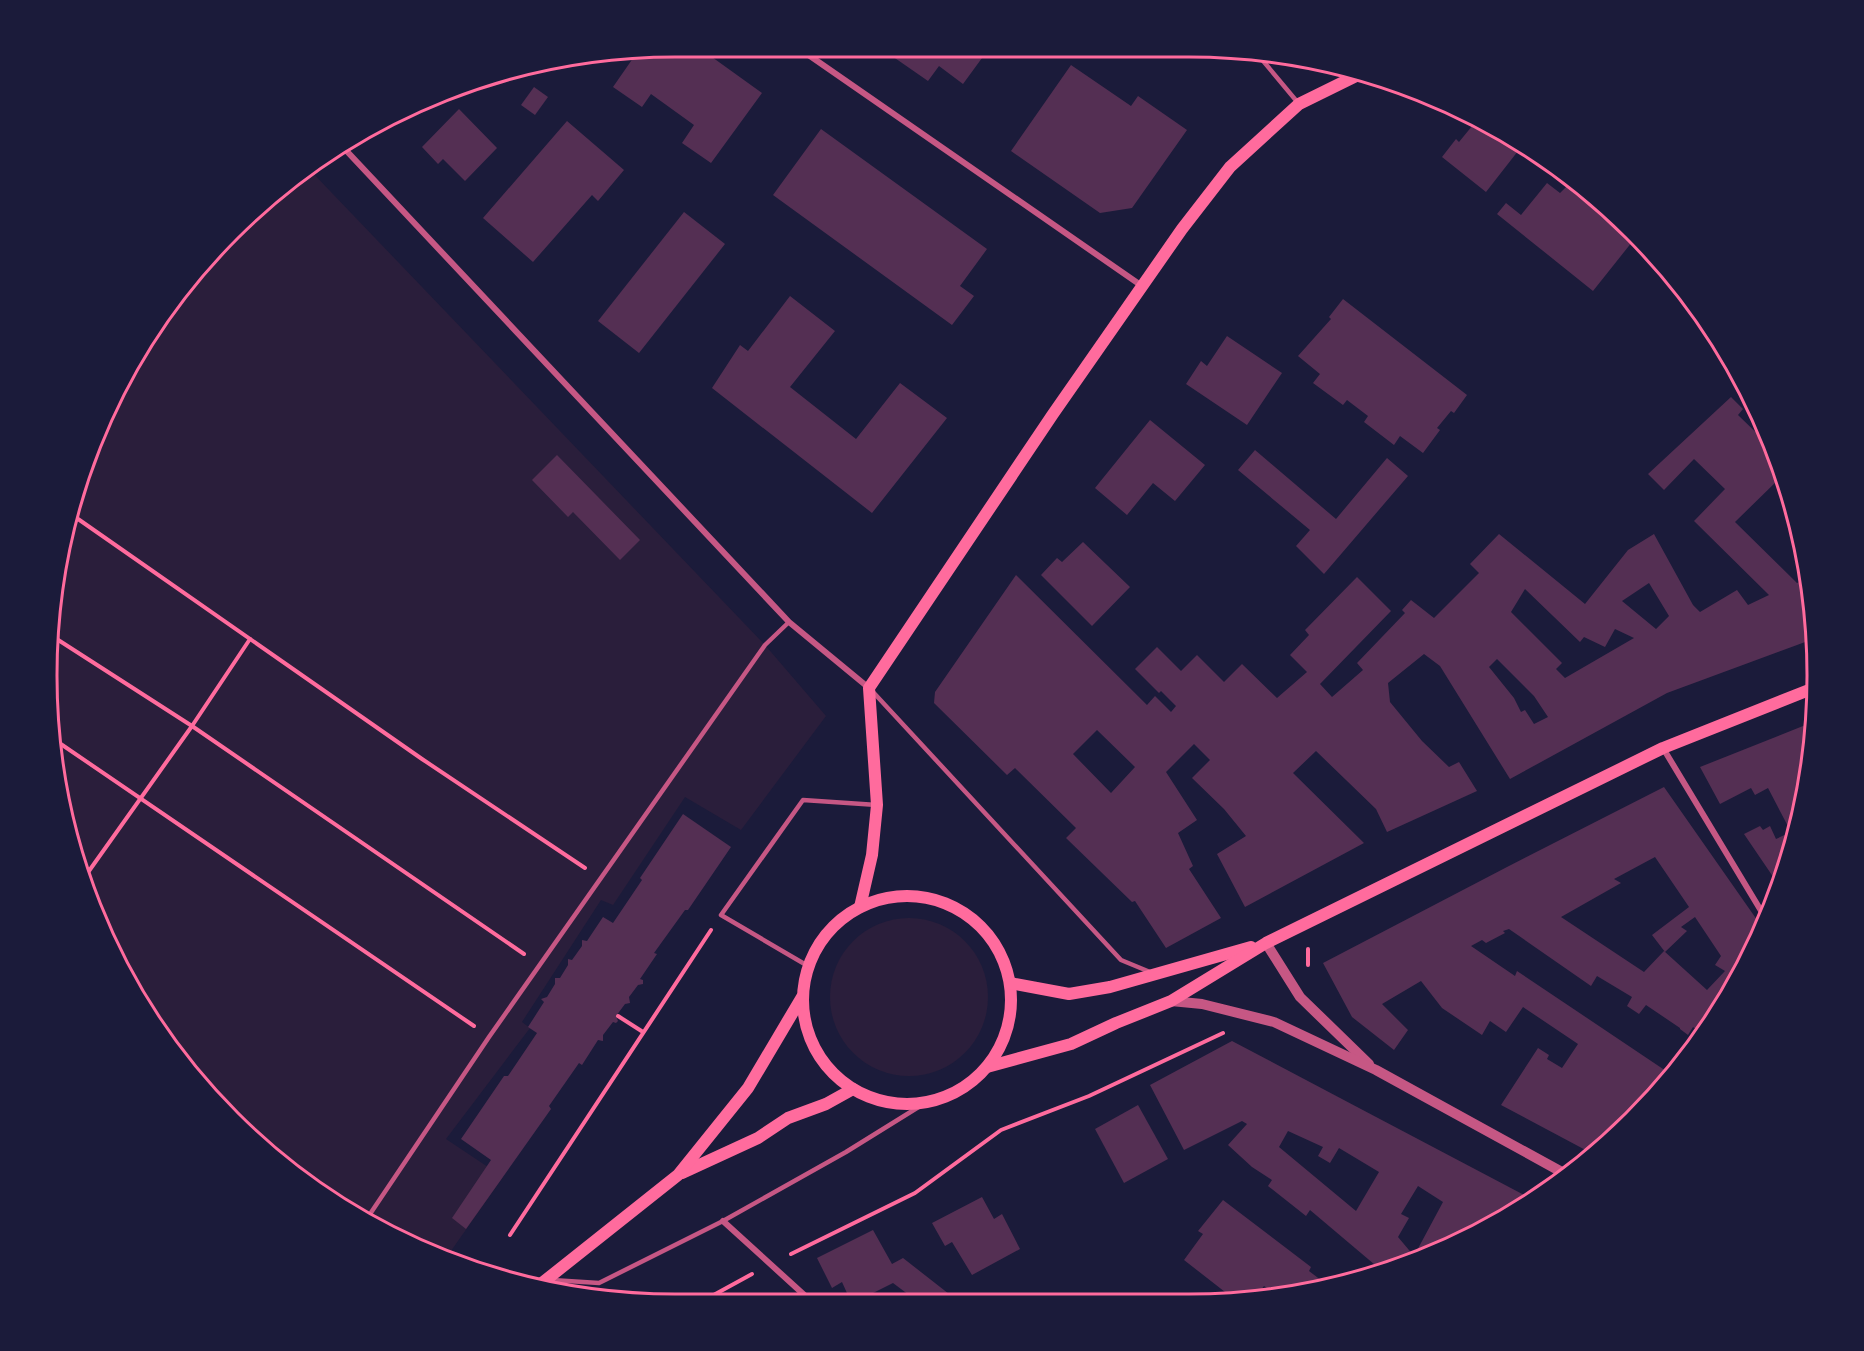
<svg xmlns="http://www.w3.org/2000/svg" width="1864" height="1351" viewBox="0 0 1864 1351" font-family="'Fira Sans Condensed',sans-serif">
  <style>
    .green { fill: #2a1e3b }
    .building { fill: #542f53; fill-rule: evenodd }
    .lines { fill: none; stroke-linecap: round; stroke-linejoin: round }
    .path { stroke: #ff6b9d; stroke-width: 4 }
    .service { stroke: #c65784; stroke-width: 4.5 }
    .minor { stroke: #c65784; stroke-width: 6 }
    .tertiary { stroke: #c65784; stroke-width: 10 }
    .secondary { stroke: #ff6b9d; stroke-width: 12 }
    .rim { fill: none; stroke: #ff6b9d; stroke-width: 3 }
  </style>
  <rect width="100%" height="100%" fill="#1b1b3a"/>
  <g class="green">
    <polygon points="308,168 765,645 826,716 741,830 685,797 613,905 601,900 522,1022 530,1028 446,1139 503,1177 446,1258 397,1239 292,1174 177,1059 94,916 52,757 52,593 68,512 111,398 203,261"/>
    <circle cx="909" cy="997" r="79"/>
  </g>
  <g class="building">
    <polygon points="676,46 698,47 762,93 711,163 682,143 694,125 651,94 642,107 613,87 638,51"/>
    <polygon points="879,47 965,47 982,58 963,84 939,66 928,81"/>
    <polygon points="1071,65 1131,106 1138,96 1187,130 1132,208 1100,213 1011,151"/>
    <polygon points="534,87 548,97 535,115 521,105"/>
    <polygon points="459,109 497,148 465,181 443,159 438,164 422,147"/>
    <polygon points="1477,120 1518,151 1486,192 1442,157 1456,139 1459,142"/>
    <polygon points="567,121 624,170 598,201 592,195 533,262 483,218"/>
    <polygon points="821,129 987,249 960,286 974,296 952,325 773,195"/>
    <polygon points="1547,183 1560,193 1567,186 1576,192 1581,186 1603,203 1636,237 1593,291 1497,214 1506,203 1521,215"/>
    <polygon points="684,212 725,244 639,353 598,321"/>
    <polygon points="790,296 835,331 790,387 856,439 900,383 947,418 872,513 712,388 740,345 748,351"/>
    <polygon points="1343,299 1467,395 1454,413 1451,411 1437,428 1440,430 1423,453 1400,436 1394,445 1364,422 1368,416 1347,400 1343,405 1313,383 1320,374 1298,356 1331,319 1329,317"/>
    <polygon points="1227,336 1282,373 1247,425 1186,384 1201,361 1207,366"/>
    <path d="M1731,397l12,12 -5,6 34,33 10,28 -47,46 62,61 10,-4 9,59 -149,55 -157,86 -70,-113 -16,-12 -36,29 2,19 32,39 27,26 10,-5 18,29 -90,41 -11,-23 -60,-58 -23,22 71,70 -119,64 -28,-53 29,-18 -22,-27 -32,-31 18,-18 -16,-16 -28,28 31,48 -19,13 15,33 -4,3 32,49 -55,30 -31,-47 -3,1 -66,-64 10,-10 -61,-60 -8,7 -73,-72 1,-11 81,-117 131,130 8,-9 16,16 5,-6 -15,-15 -2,2 -24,-24 22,-22 24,24 16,-16 27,27 18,-18 35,34 30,-26 -17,-17 19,-20 -4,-5 52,-53 34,34 -71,73 12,13 31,-27 -6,-7 48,-50 -3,-3 9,-10 23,18 45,-45 -9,-9 29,-30 86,70 43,-54 26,-16 39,71 7,7 37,-22 11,15 21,-10 -75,-74 31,-32 -31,-30 -30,31 -16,-16zM1649,583l20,33 -13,13 -34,-28zM1525,589l55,53 4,-5 21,10 10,-18 19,9 -69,40 -9,-9 6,-6 -51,-51zM1497,659l37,37 14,21 -14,7 -9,-14 -4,2 -7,-14 -25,-31zM1097,730l38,37 -24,26 -38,-39z"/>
    <polygon points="1150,420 1205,465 1175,501 1153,483 1127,515 1095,488"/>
    <polygon points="1255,450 1336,519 1387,458 1408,476 1324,574 1296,546 1310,530 1238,470"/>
    <polygon points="557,455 640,540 620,560 573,512 568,517 532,480"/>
    <polygon points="1083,542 1130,587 1092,626 1041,575 1057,558 1062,562"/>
    <polygon points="1813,722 1812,757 1784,877 1780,887 1744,834 1760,826 1763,830 1770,826 1776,839 1791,832 1768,788 1755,795 1751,788 1720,804 1700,767"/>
    <path d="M1664,787l98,140 -29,63 -36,50 3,-8 -7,-5 -5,8 -8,-6v-1l-34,-23 -7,9 -12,-8 5,-9 -35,-21 -6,10 -82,-57 -6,2 2,2 -19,10 -4,-3 -11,6 44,30 2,-5 155,104 -10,15 -69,64 -92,-49 37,-57 11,7 -2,4 15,9 16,-24 -55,-37 -17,25 -16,-11 -8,14 -40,-27 -21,-27 -39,23 26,26 -14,20 -42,-33 -29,-54 184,-96zM1655,857l34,50 -37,28 13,17 22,-21 -6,-4 14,-10 26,39 -6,9 10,6 -18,19 -43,-39 -20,21 -83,-55 60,-34 -7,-4z"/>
    <polygon points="683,814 731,847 688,910 685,910 654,953 657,954 640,979 643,980 643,984 638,985 629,997 630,1003 625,1004 616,1016 618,1021 616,1023 613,1022 603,1035 603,1041 598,1040 582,1065 579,1063 549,1106 551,1109 466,1229 452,1218 491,1160 461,1139 504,1076 508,1076 537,1033 528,1027 544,1002 541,999 547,997 555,984 555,978 560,978 568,965 568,959 572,960 582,946 582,940 587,941 603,917 613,923 642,880 640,878"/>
    <path d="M1232,1041l127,67 171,90 -100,58 -49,14 -71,-60 -4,6 -38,-30 4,-6 -20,-13 -24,-22 19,-21 -5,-3 -58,29 -34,-65zM1288,1131l35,16 -5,9 12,7 9,-15 40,24 -23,39 -77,-64zM1418,1186l25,16 -29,54 -16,-19 11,-19 -8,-4z"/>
    <polygon points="1138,1105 1168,1159 1124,1183 1095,1129"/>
    <polygon points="982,1197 994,1219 1002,1214 1020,1249 972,1275 952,1242 945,1246 932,1223"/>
    <polygon points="1223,1200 1311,1267 1309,1271 1326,1284 1271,1299 1263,1299 1270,1290 1264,1286 1254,1299 1234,1299 1184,1260 1203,1234 1198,1231"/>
    <polygon points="873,1230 892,1264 903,1258 958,1301 917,1301 893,1283 855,1302 851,1302 842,1282 832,1288 817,1258"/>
  </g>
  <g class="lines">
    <g class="path">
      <polyline points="68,512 422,759 585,868"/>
      <polyline points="52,636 192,726 524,954"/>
      <polyline points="52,738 474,1026"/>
      <polyline points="84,878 192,726 250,639"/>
      <polyline points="1308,965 1308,949"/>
      <polyline points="618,1016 643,1032"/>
      <polyline points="510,1235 711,930"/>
      <polyline points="791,1254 915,1193 1001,1130 1089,1096 1223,1033"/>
      <polyline points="699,1303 752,1274"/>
    </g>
    <g class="service">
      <polyline points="1259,56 1299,104"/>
      <polyline points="873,692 1121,960 1150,972"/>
      <polyline points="808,966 721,915 803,800 877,805"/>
      <polyline points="366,1220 489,1037 765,645 789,622"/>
      <polyline points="552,1280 599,1283 723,1221 846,1152 925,1103"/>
    </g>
    <g class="minor">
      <polyline points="797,47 1142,286"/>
      <polyline points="341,145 789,622 869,688"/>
      <polyline points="1663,748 1766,919"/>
      <polyline points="723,1221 812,1302"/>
    </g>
    <g class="tertiary">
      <polyline points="1266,943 1300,997 1369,1064"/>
      <polyline points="1171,1001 1202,1004 1274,1022 1376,1070 1569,1176"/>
    </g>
    <g class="secondary">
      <circle cx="907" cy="1000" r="104"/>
      <polyline points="860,907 872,855 877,805 869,688 1053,414 1182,229 1230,167 1299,104 1364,72"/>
      <polyline points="1010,983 1069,994 1110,987 1251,947"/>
      <polyline points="987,1067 1071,1044 1116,1023 1171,1001 1266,943 1663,748 1814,688"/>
      <polyline points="682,1173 758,1138 788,1118 826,1104 853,1089"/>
      <polyline points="537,1287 678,1175 748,1088 802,997"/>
    </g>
  </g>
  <path d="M0 0H1864V1351H0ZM675 57H1189A618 618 0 0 1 1807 675V676A618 618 0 0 1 1189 1294H675A618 618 0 0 1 57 676V675A618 618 0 0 1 675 57Z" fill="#1b1b3a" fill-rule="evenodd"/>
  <path class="rim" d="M675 57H1189A618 618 0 0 1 1807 675V676A618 618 0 0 1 1189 1294H675A618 618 0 0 1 57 676V675A618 618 0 0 1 675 57Z"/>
</svg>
